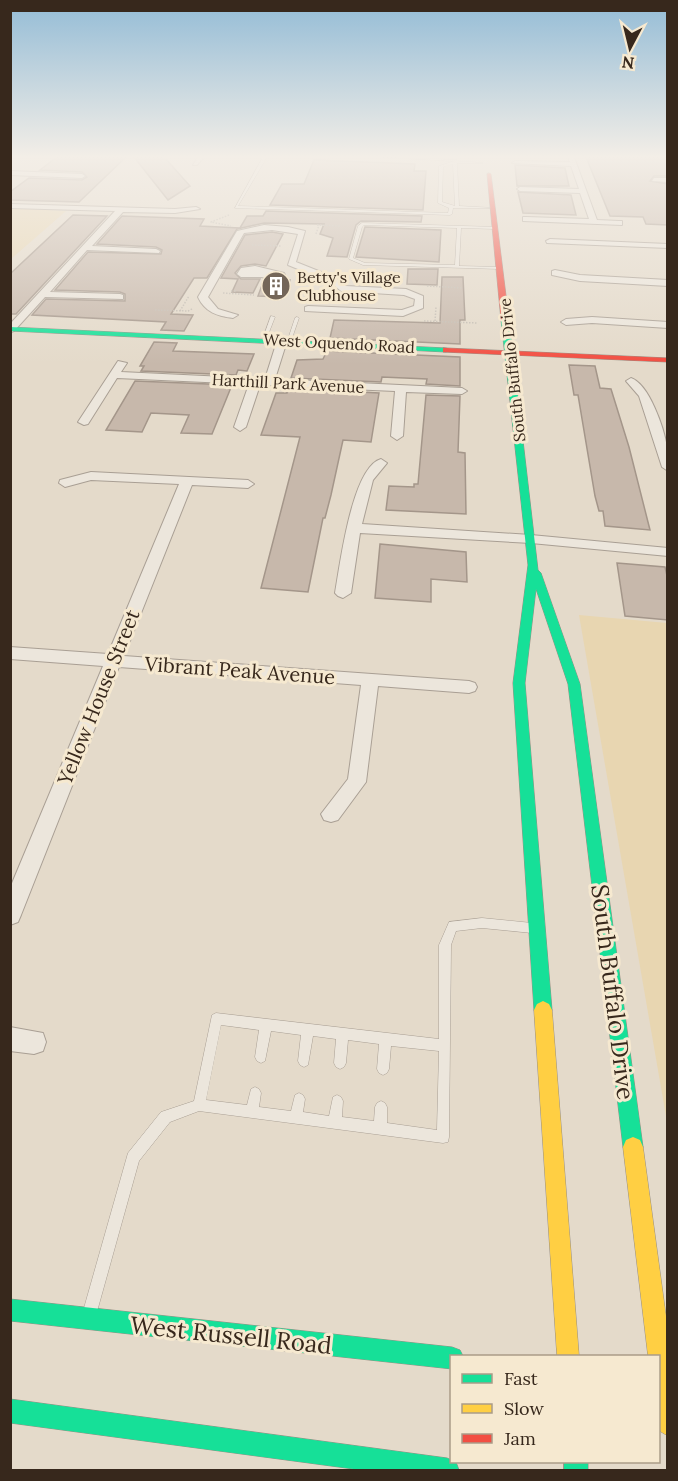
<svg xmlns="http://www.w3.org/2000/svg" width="678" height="1481" viewBox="0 0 678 1481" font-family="Lora,serif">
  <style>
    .sand { fill: #e8d6b1 }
    .building { fill: #c7b8ab; stroke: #a4968a; stroke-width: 1.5 }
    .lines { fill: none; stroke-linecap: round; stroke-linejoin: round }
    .lane-casing { stroke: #a99f94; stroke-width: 1 }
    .street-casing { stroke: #a99f94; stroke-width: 2 }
    .fast-casing { stroke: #988f84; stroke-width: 1 }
    .slow-casing { stroke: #988f84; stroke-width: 1 }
    .jam-casing { stroke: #988f84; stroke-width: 1 }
    .path { stroke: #c4bdb3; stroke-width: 1.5; stroke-dasharray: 1.5 1.5; stroke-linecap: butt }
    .lane { fill: #ece6dc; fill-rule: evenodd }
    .street { fill: #ece6dc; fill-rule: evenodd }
    .fast { fill: #16e098; fill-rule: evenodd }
    .slow { fill: #ffcf43; fill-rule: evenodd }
    .jam { fill: #f24e42; fill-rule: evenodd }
    .labels { text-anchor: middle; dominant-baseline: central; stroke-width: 6; stroke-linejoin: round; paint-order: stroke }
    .far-poi-label { font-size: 16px; fill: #37281c; stroke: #f6e9d0; text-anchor: start }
    .far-street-label { font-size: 16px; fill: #37281c; stroke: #f6e9d0 }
    .street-label { font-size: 20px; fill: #37281c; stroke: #f6e9d0 }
    .near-street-label { font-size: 24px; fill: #37281c; stroke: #f6e9d0 }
  </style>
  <rect width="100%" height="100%" fill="#e4daca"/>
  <g class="sand">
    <polygon points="11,208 66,211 11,259"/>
    <polygon points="579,615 667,623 667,1122"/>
  </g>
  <g class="building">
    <polygon points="57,157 126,157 79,202 10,200 10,192 29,178 82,180 87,177 82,172 40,170"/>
    <polygon points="134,157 165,158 190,186 168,200"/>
    <polygon points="586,157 668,157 668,176 654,176 650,181 668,184 668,225 646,224 643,217 610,216"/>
    <polygon points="314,160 415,164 414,171 426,171 423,210 270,205 282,184 304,184"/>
    <polygon points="515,165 565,168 569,186 517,186"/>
    <polygon points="518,192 571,195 576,215 523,213"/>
    <polygon points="266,211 422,216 421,222 361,221 356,225 347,257 327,256 333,238 320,234 324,224 264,223 237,229 207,278 194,278 171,314 193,315 184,331 161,330 166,322 32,315 46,299 125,301 125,294 120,292 55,290 88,252 161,254 162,250 156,247 97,244 122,216 204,219 200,226 240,228 247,216 263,216"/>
    <polygon points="73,215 107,216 16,314 10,314 10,274"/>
    <polygon points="365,227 441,230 439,262 356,257"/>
    <polygon points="272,232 283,234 266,266 255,264 241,266 235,273 241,279 260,279 253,293 232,292 238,279 221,278 245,235"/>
    <polygon points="408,269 438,269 437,285 407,284"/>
    <polygon points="442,277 463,277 465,320 460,320 460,344 330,338 334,320 440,323"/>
    <polygon points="264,280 277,284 283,280 290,280 284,297 258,296"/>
    <polygon points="154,342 177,343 173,351 254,354 247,371 238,370 236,375 141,371 144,366 140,366"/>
    <polygon points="327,351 460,357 460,386 426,384 427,379 382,377 381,382 291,378 297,360 323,359"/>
    <polygon points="569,365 595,366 600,388 611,389 629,447 650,530 605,526 603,511 599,511 595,496 578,395 574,395"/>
    <polygon points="135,381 232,385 212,434 181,433 189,415 151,413 142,432 106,430"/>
    <polygon points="288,388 379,393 371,442 343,440 331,495 325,518 323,518 308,592 261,588 300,437 261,435 276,393 287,393"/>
    <polygon points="426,395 460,396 458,452 465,453 466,514 386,510 389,486 414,487 414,484 418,484"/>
    <polygon points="380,544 466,552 467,582 431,579 431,602 375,598"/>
    <polygon points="617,563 665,567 668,580 668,620 625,616"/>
  </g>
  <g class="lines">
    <g class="lane-casing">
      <g id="lane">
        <path d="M263,157h4l-29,49 210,7 1,-5 -11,-5 1,-37 16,-5 28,2h-26l2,43 36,2h-42l-1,6 -2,1 -215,-7zM453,164l2,42 -13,-4 1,-35z"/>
        <polygon points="380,157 457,160 455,161"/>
        <path d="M362,223l135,4 -1,2 -35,-1 -2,38 41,1 2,1 -2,1 -137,-4 -14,-6 9,-33zM364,225l93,3 -2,37 -90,-2 -12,-5 9,-31z"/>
        <polygon points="271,316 275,317 266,340 262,341"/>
        <polygon points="297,317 299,318 291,341 287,342 295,318"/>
        <path d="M482,918l50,5 4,1 1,4 -1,4 -4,1 -50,-5 -26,3 -5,14 -2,192 -1,5 -5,1 -244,-32 -29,11 -31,39 -41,147 -2,5 -5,2 -5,-2 -2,-5 44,-155 33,-41 33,-11 18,-86 4,-2 223,26v-94l10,-23zM221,1025l38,5 -4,27 2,4 4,2 4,-2 6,-30 30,4 -3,26 2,4 4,2 4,-2 5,-29 23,3 -2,24 2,4 4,2 4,-2 2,-4 2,-23 31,4 -2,25 2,4 4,2 4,-2 2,-4 2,-23 48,5 -2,79 -50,-7v-16l-2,-4 -4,-2 -4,2 -2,4 -1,14 -32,-4 1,-16 -2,-4 -4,-2 -4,2 -4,19 -26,-4 2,-13 -2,-4 -4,-2 -4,2 -4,16 -32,-4 2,-14 -2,-4 -4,-2 -4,2 -4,16 -41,-5z"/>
      </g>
    </g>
    <g class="street-casing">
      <g id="street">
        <polygon points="198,157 204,157 197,165 193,165"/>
        <polygon points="568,157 574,157 597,220 619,221 622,221 622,225 523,221 523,217 526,217 589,219 580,193 520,191 517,189 520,187 579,189 571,166 512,163 515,161 570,162"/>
        <polygon points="10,171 82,174 85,176 82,178 10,175"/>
        <polygon points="654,178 668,178 668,182 652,181"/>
        <polygon points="10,204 175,209 196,207 200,209 175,213 123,212 92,246 156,249 160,251 159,253 87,250 50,292 120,294 123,295 123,299 45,297 14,331 11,332 10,324 115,211 10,208"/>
        <path d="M264,225l24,2 17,4 -9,31 40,16 10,8 60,3 17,7v12l-20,8 -98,-5v-4l3,-1 94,4 12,-4 1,-7 -11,-4 -63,-4 -11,-9 -42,-17 10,-31 -26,-4 -28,3 -36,64 10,12 20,6 -5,3c-16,-2 -28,-6 -35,-21l39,-66z"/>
        <polygon points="550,239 668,244 668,248 547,243 546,241"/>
        <polygon points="255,266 284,273 285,275 278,282 262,277 241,277 237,274 241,268"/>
        <polygon points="555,270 580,275 668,280 668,286 580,281 552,275 552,271"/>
        <polygon points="592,317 668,322 668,328 592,323 566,325 561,322 566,319"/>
        <polygon points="282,338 287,341 275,379 462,388 467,391 462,394 406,392 403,436 397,440 391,436 395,391 260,385 246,427 240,431 234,427 249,384 117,378 88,424 84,425 78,422 118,361 127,363 121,372 265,379 277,341"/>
        <path d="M631,378c18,6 33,50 36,69 2,7 1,16 1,24l-6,-4 -23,-71 -13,-15z"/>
        <path d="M381,459l6,4 -14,17 -11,44 169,11 137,13v8l-137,-13 -171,-10 -9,60 -8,5 -5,-2 -3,-3c5,-28 17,-126 46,-134z"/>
        <polygon points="91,472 248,480 254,484 248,488 192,485 124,656 469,681 475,683 477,687 475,691 469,693 378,686 366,782 338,820 331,822 324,820 321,814 348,779 361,685 119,667 21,915 18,922 10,925 10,888 103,666 10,659 10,647 108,654 179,484 91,480 65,487 59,483 60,480"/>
        <polygon points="10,1027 43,1033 46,1042 43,1051 34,1054 10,1051"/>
      </g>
    </g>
    <g class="fast-casing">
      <g id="fast">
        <polygon points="505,318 509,320 538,570 541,573 580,684 643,1147 640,1154 633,1157 626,1154 623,1147 568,684 536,589 525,683 552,1010 549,1016 543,1019 537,1016 534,1010 513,683 528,565 501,320"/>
        <polygon points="10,327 446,348 450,350 446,352 10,331"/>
        <polygon points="10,1299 452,1347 460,1350 463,1356 452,1356 452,1369 10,1321"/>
        <polygon points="658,1373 668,1374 668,1398 658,1397"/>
        <polygon points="10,1399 447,1458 456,1462 459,1470 361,1470 10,1423"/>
        <rect x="564" y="1462" width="24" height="8"/>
      </g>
    </g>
    <g class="slow-casing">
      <g id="slow">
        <polygon points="543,1001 549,1004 552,1010 579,1356 557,1356 534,1010 537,1004"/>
        <polygon points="633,1137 640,1140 643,1147 668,1331 668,1436 658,1430 658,1356 648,1356 623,1147 626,1140"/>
      </g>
    </g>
    <g class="jam-casing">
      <g id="jam">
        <polygon points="489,173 491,174 509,320 505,322 501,320 487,174"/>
        <polygon points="446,348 668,358 668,362 443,352 443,348"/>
      </g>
    </g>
    <g class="path">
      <polyline points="229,215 211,222 231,226"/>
      <polyline points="317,225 340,226"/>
      <polyline points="316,234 319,225"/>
      <polyline points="252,245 281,246"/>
      <polyline points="427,286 462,288"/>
      <polyline points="231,291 237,291"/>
      <polyline points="223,293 254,295"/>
      <polyline points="155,310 188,311 192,309"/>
      <polyline points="180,311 189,296"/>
      <polyline points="424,321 477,323"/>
      <polyline points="435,321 436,307"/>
    </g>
    <use href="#lane" class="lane"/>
    <use href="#street" class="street"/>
    <use href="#fast" class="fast"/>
    <use href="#slow" class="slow"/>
    <use href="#jam" class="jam"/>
  </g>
  <linearGradient id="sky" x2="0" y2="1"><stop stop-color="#94bcd6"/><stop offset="0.43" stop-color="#f3eee7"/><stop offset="1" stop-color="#f3eee7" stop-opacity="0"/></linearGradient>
  <rect width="678" height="364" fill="url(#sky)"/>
  <defs>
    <g id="building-disc" transform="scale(1.5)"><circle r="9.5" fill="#746659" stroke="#f6e9d0"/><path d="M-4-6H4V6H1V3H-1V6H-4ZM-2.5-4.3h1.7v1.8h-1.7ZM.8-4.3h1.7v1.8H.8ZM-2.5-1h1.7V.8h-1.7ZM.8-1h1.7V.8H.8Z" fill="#fff"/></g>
  </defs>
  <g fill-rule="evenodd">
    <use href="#building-disc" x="276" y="286"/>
  </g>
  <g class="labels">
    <g class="far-poi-label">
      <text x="297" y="277">Betty's Village<tspan x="297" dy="18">Clubhouse</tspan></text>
    </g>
    <g class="far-street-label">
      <text transform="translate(339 343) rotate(3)">West Oquendo Road</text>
      <text transform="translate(512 370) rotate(-96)">South Buffalo Drive</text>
      <text transform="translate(288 383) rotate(3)">Harthill Park Avenue</text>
    </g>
    <g class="street-label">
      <text transform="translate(240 670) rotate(4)">Vibrant Peak Avenue</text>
      <text transform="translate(98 697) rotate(-68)">Yellow House Street</text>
    </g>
    <g class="near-street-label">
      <text transform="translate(613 992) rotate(83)">South Buffalo Drive</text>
      <text transform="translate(231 1335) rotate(6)">West Russell Road</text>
    </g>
  </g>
  <rect width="678" height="1481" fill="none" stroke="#37281c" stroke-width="24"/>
  <rect x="450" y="1355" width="210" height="108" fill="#f6e9d0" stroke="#aa9c88" stroke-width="1.5"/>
  <rect x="462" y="1374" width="30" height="9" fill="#16e098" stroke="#aa9c88" stroke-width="1.5"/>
  <text x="504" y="1385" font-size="18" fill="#37281c">Fast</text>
  <rect x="462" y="1404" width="30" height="9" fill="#ffcf43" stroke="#aa9c88" stroke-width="1.5"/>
  <text x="504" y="1415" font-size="18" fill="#37281c">Slow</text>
  <rect x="462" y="1434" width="30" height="9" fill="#f24e42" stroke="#aa9c88" stroke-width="1.5"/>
  <text x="504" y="1445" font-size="18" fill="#37281c">Jam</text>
  <g transform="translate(630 48) rotate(187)" stroke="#f6e9d0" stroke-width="4.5" paint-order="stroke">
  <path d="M0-4.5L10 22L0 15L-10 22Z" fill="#37281c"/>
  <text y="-9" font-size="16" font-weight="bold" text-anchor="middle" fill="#37281c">N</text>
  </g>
</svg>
